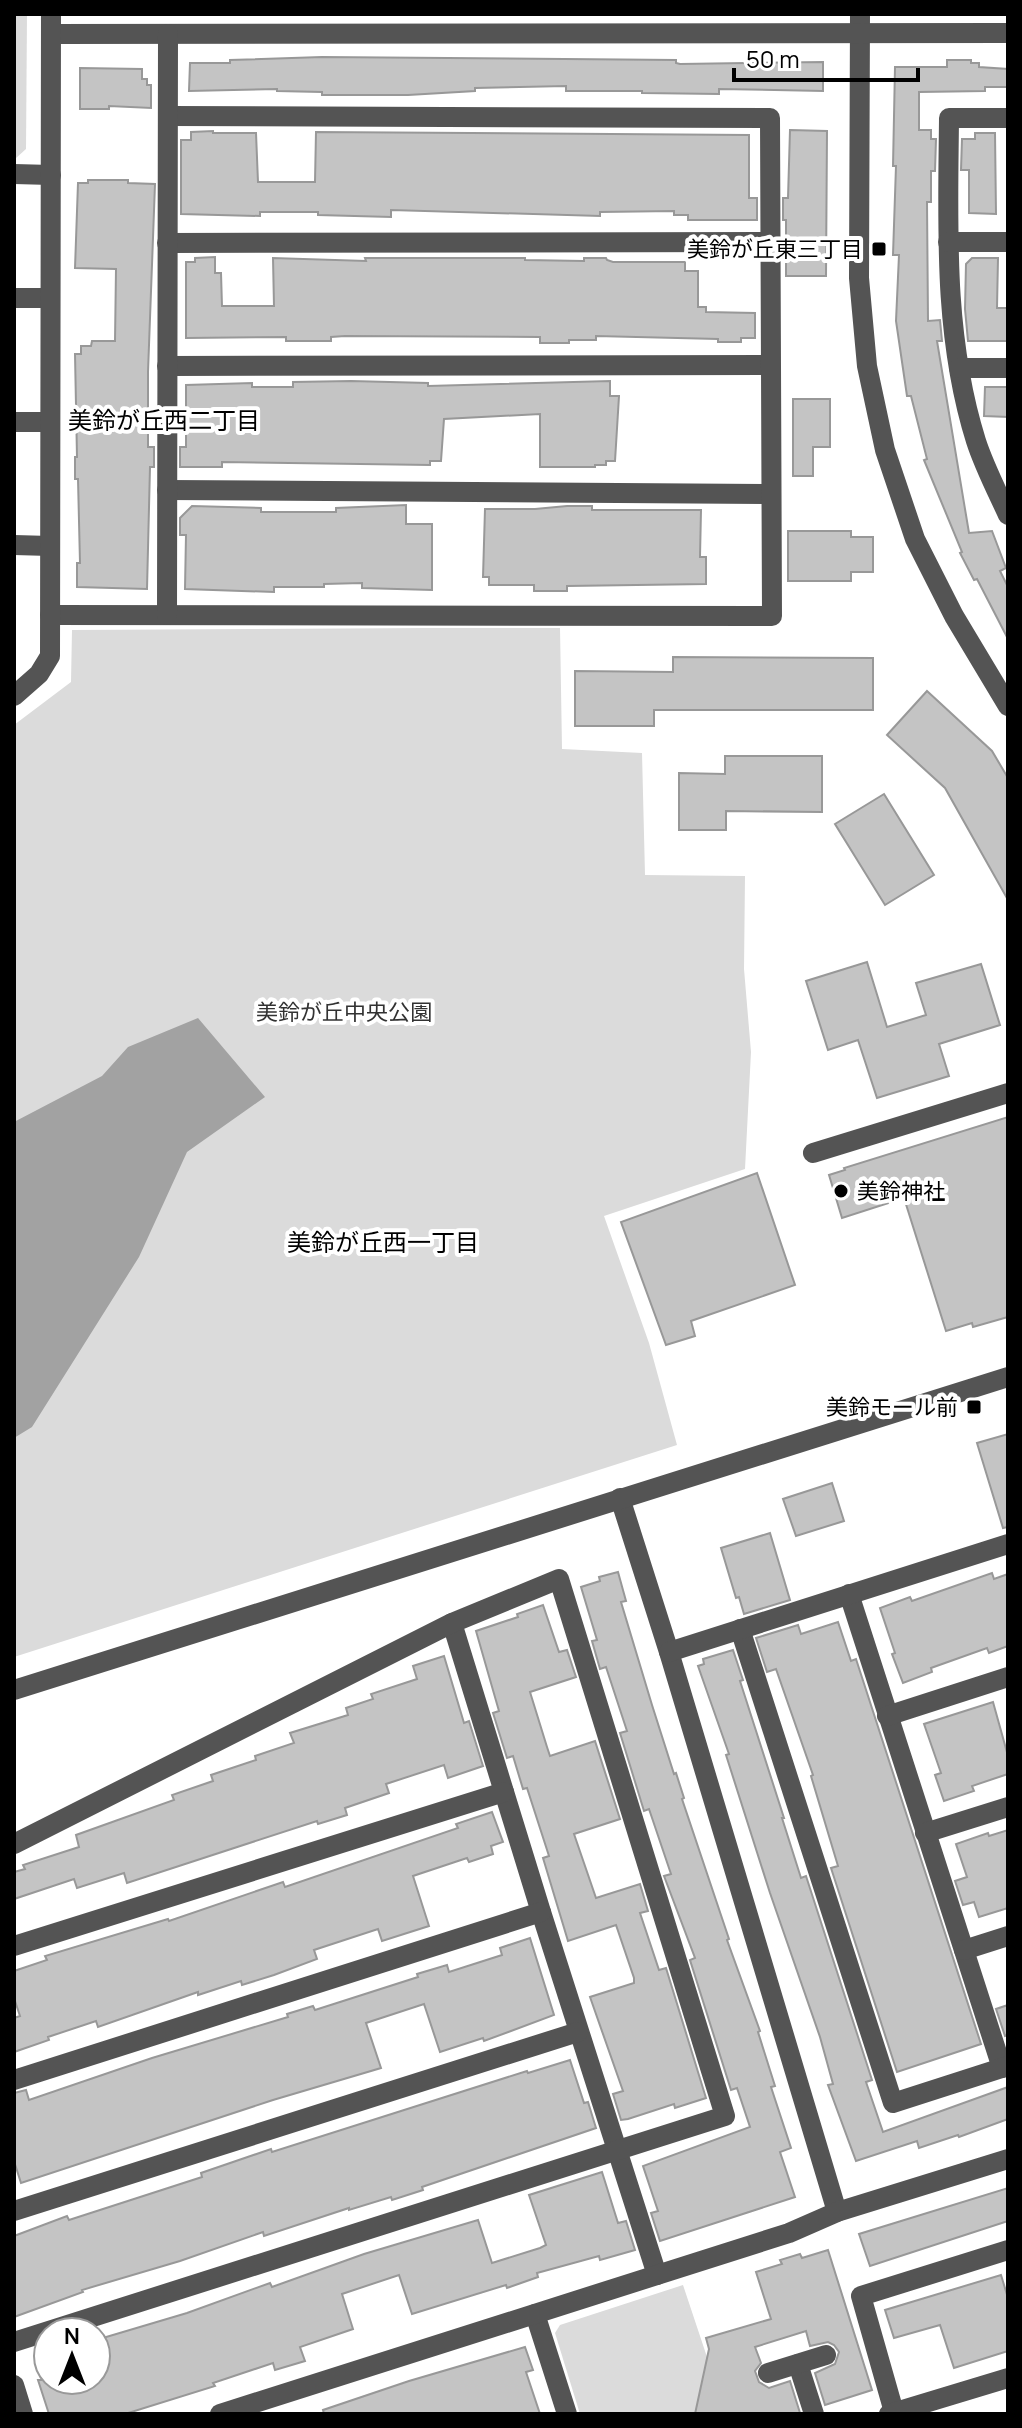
<svg xmlns="http://www.w3.org/2000/svg" width="1022" height="2428" viewBox="0 0 1022 2428" font-family="Manrope,'Noto Sans JP',sans-serif">
  <style>
    .green { fill: #dbdbdb }
    .water { fill: #a2a2a2 }
    .building { fill: #c4c4c4; stroke: #989898; stroke-width: 2 }
    .lines { fill: none; stroke-linecap: round; stroke-linejoin: round }
    .minor { stroke: #545454; stroke-width: 20 }
    .poi-dot { fill: #000; stroke: #fff; stroke-width: 3 }
    .labels { text-anchor: middle; dominant-baseline: central; stroke-width: 8; stroke-linejoin: round; paint-order: stroke }
    .poi-label { font-size: 22px; fill: #000; stroke: #fff; text-anchor: end }
    .park-label { font-size: 22px; fill: #323232; stroke: #fff }
    .neighbourhood-label { font-size: 24px; fill: #000; stroke: #fff }
  </style>
  <rect width="100%" height="100%" fill="#fff"/>
  <g class="green">
    <polygon points="14,14 27,14 26,149 16,158 14,158"/>
    <polygon points="425,628 560,628 562,749 642,753 645,875 745,876 744,969 751,1052 745,1169 604,1216 649,1343 677,1445 14,1657 14,725 71,682 72,630"/>
    <polygon points="683,2285 726,2414 580,2414 555,2333 560,2325"/>
  </g>
  <polygon class="water" points="198,1018 265,1097 187,1152 139,1257 32,1427 14,1438 14,1122 102,1076 128,1047"/>
  <g class="building">
    <polygon points="322,57 676,60 676,63 680,64 823,62 823,91 719,89 719,94 642,93 642,91 566,91 566,86 475,88 475,91 408,95 322,95 322,92 277,91 277,89 189,91 190,63 230,63 230,60"/>
    <polygon points="947,60 971,60 971,63 979,63 979,67 1008,69 1008,87 985,87 985,91 919,92 919,130 931,130 931,139 936,139 935,171 931,171 931,202 927,202 928,321 940,320 942,341 937,341 969,533 992,531 1006,568 1000,571 1008,587 1008,639 977,579 974,580 960,553 962,552 924,460 927,459 911,396 907,396 896,321 899,255 893,255 896,166 893,166 895,67 947,67"/>
    <polygon points="80,68 142,69 142,79 147,79 147,85 151,85 151,108 109,106 109,109 80,109"/>
    <polygon points="790,130 827,131 826,276 786,276 786,220 783,220 783,198 788,198"/>
    <polygon points="213,131 213,133 256,133 258,182 315,182 316,132 749,135 749,198 757,198 757,220 688,220 688,215 674,215 674,211 600,212 600,216 391,210 391,217 318,215 318,212 260,212 260,216 181,214 181,140 191,140 191,132"/>
    <polygon points="975,133 995,133 996,214 969,213 969,170 961,170 962,139 975,139"/>
    <polygon points="88,180 128,180 128,183 155,184 148,372 148,447 154,447 154,467 150,467 147,589 77,587 77,563 80,563 78,479 75,479 75,457 77,457 75,354 81,354 81,346 91,346 92,341 115,341 116,269 75,268 78,183 88,183"/>
    <polygon points="215,257 215,273 221,273 222,306 274,306 273,258 366,261 365,258 525,258 525,260 584,261 584,258 606,258 607,260 613,262 685,262 685,271 698,271 698,307 706,307 706,312 755,313 755,338 741,338 741,342 718,342 718,339 596,336 596,340 569,340 569,343 540,343 540,337 345,336 331,337 331,341 286,341 286,337 186,338 186,262 195,262 195,258"/>
    <polygon points="972,258 998,258 997,308 1008,308 1008,341 968,341 965,309 966,264"/>
    <polygon points="351,381 428,383 428,386 610,381 610,396 619,396 615,461 606,461 606,465 595,465 595,467 540,467 540,414 444,419 441,461 430,461 430,465 222,462 222,467 180,467 180,447 186,447 186,385 252,383 252,387 293,387 293,382"/>
    <polygon points="985,387 1008,387 1008,417 984,416"/>
    <polygon points="793,399 830,399 830,447 813,447 813,476 793,476"/>
    <polygon points="406,505 406,524 432,524 432,590 362,588 362,583 324,584 324,587 274,587 274,592 185,589 186,535 180,535 180,518 192,506 261,508 261,512 336,512 336,508"/>
    <polygon points="567,506 592,506 592,510 701,510 700,557 706,557 706,584 567,586 567,591 534,591 534,585 489,585 489,577 483,577 485,509 535,509"/>
    <polygon points="788,531 851,531 851,537 873,537 873,572 851,572 851,581 788,581"/>
    <polygon points="673,657 873,658 873,710 654,710 654,726 575,726 575,671 673,672"/>
    <polygon points="927,691 992,751 1008,778 1008,900 945,788 887,735"/>
    <polygon points="725,756 822,756 822,812 726,811 726,830 679,830 679,773 725,774"/>
    <polygon points="884,794 934,875 885,905 835,824"/>
    <polygon points="867,962 887,1027 926,1015 916,983 981,964 1000,1025 939,1044 949,1076 877,1098 858,1040 828,1050 806,981"/>
    <polygon points="1008,1117 1008,1317 973,1327 972,1323 946,1331 904,1198 842,1218 829,1175 845,1170 844,1168"/>
    <polygon points="757,1173 795,1285 691,1321 695,1336 666,1345 621,1222"/>
    <polygon points="1008,1434 1008,1527 1003,1528 977,1443"/>
    <polygon points="832,1483 844,1521 796,1536 783,1499"/>
    <polygon points="770,1533 790,1600 744,1614 739,1597 736,1598 721,1548"/>
    <polygon points="618,1572 626,1601 621,1602 652,1705 674,1774 676,1773 684,1798 682,1799 729,1939 727,1940 760,2031 758,2032 775,2086 771,2087 791,2148 780,2152 795,2197 660,2241 651,2213 658,2211 643,2166 750,2127 737,2088 731,2090 690,1960 695,1958 664,1876 671,1874 649,1809 644,1811 620,1733 627,1731 606,1667 600,1669 592,1641 597,1640 581,1587 600,1581 599,1577"/>
    <polygon points="992,1573 994,1579 1008,1574 1008,1646 989,1653 987,1648 931,1668 932,1672 903,1683 892,1654 895,1653 880,1608 910,1597 912,1601"/>
    <polygon points="543,1605 559,1652 567,1650 576,1677 530,1692 547,1747 550,1756 595,1741 620,1819 574,1834 596,1898 640,1884 648,1911 640,1913 659,1970 666,1968 706,2098 675,2108 674,2104 628,2119 621,2120 613,2094 623,2091 590,1997 634,1983 634,1978 616,1925 568,1941 543,1858 549,1856 527,1788 523,1789 513,1756 507,1758 493,1713 499,1711 476,1631 518,1617 517,1614"/>
    <polygon points="838,1622 851,1661 856,1659 981,2044 897,2072 831,1868 838,1866 811,1776 813,1775 776,1669 767,1672 756,1638 798,1625 801,1634"/>
    <polygon points="733,1650 743,1680 740,1681 784,1818 782,1818 801,1878 806,1876 872,2080 866,2082 883,2132 1008,2087 1008,2119 959,2137 958,2135 919,2148 917,2141 856,2161 828,2085 833,2084 820,2037 770,1893 726,1755 729,1754 698,1666 704,1664 703,1659"/>
    <polygon points="444,1656 464,1723 469,1721 483,1766 448,1778 444,1765 386,1784 389,1793 345,1808 347,1815 318,1824 317,1821 127,1883 124,1873 77,1888 74,1879 14,1899 14,1872 25,1869 23,1865 79,1847 76,1835 174,1800 172,1795 213,1781 211,1775 256,1760 255,1756 294,1743 290,1733 348,1715 346,1708 373,1699 371,1694 417,1679 413,1666"/>
    <polygon points="993,1702 1008,1756 1008,1774 972,1786 974,1791 944,1801 935,1775 941,1773 924,1724"/>
    <polygon points="492,1812 503,1842 491,1846 493,1854 469,1862 467,1858 413,1876 429,1926 382,1941 378,1929 314,1950 317,1959 274,1975 242,1985 241,1981 198,1995 198,1992 98,2027 96,2021 48,2037 49,2040 14,2052 14,2018 20,2016 14,1998 14,1971 47,1960 45,1956 168,1919 169,1921 283,1882 285,1887 458,1828 456,1824"/>
    <polygon points="1008,1830 1008,1908 979,1917 974,1902 963,1905 955,1881 967,1877 956,1844 988,1833 989,1836"/>
    <polygon points="530,1938 554,2015 484,2041 483,2038 440,2052 424,2004 366,2023 381,2068 273,2100 21,2183 14,2161 14,2093 26,2090 29,2100 152,2058 288,2017 287,2014 313,2006 315,2010 418,1977 417,1974 447,1965 449,1972 502,1955 500,1948"/>
    <polygon points="1008,2005 1008,2035 1005,2036 996,2009"/>
    <polygon points="570,2060 584,2103 588,2102 596,2128 422,2187 423,2190 392,2200 391,2197 349,2210 349,2208 264,2236 263,2232 180,2261 82,2290 83,2292 14,2317 14,2236 67,2216 69,2220 202,2177 201,2173 271,2149 272,2152 527,2071 528,2073"/>
    <polygon points="602,2172 618,2223 626,2221 635,2250 600,2260 599,2256 537,2273 538,2277 507,2288 506,2285 412,2314 399,2275 342,2294 353,2329 300,2347 305,2361 275,2370 273,2363 213,2383 215,2386 125,2414 49,2414 38,2380 96,2380 96,2340 187,2313 270,2283 272,2287 364,2254 478,2220 492,2263 540,2248 546,2245 529,2195"/>
    <polygon points="1008,2188 1008,2221 870,2266 859,2234"/>
    <polygon points="828,2250 872,2390 825,2405 815,2373 835,2364 839,2352 834,2345 828,2342 810,2346 806,2331 755,2347 761,2363 755,2371 759,2382 769,2388 790,2381 800,2413 695,2414 709,2349 706,2338 771,2319 756,2272 782,2264 780,2260 800,2254 802,2258"/>
    <polygon points="1001,2275 1008,2298 1008,2351 954,2368 940,2325 894,2338 885,2310"/>
    <polygon points="525,2347 533,2370 526,2372 540,2414 324,2414 323,2410 409,2381"/>
  </g>
  <g class="lines">
    <g class="minor">
      <polyline points="860,14 859,278 867,366 885,450 915,539 954,616 1008,706"/>
      <polyline points="51,34 1008,33"/>
      <path d="M1008,118h-59c-1,108 -6,218 27,323 8,25 21,50 32,74"/>
      <polyline points="14,174 51,175"/>
      <polyline points="948,242 1008,242"/>
      <polyline points="167,243 772,242"/>
      <polyline points="14,298 49,298"/>
      <polyline points="167,366 769,365"/>
      <polyline points="959,368 1008,368"/>
      <polyline points="14,422 49,422"/>
      <polyline points="167,490 771,494"/>
      <polyline points="14,545 50,546"/>
      <polyline points="50,615 772,616 770,118 169,116"/>
      <polyline points="167,615 168,34"/>
      <polyline points="14,696 39,674 50,656 51,14"/>
      <polyline points="813,1153 1008,1093"/>
      <polyline points="620,1498 669,1652 837,2212"/>
      <polyline points="849,1594 1002,2068"/>
      <polyline points="452,1623 541,1912 657,2275"/>
      <polyline points="740,1629 893,2103 1008,2066"/>
      <polyline points="669,1652 1008,1544"/>
      <polyline points="14,1690 1008,1377"/>
      <polyline points="887,1716 1008,1677"/>
      <polyline points="925,1833 1008,1807"/>
      <polyline points="14,1844 452,1623 559,1579 725,2116 14,2342"/>
      <polyline points="14,1946 504,1792"/>
      <polyline points="964,1950 1008,1936"/>
      <polyline points="14,2080 541,1912"/>
      <polyline points="14,2211 578,2032"/>
      <polyline points="535,2314 567,2414"/>
      <polyline points="798,2364 814,2414"/>
      <polyline points="768,2373 826,2355"/>
      <polyline points="14,2385 23,2414"/>
      <polyline points="894,2412 861,2296 1008,2250"/>
      <polyline points="220,2414 789,2233 837,2212 1008,2159"/>
      <polyline points="889,2414 1008,2378"/>
    </g>
  </g>
  <g class="poi-dot">
    <rect x="871" y="241" width="16" height="16" rx="4"/>
    <circle cx="841" cy="1191" r="8"/>
    <rect x="966" y="1399" width="16" height="16" rx="4"/>
  </g>
  <g class="labels">
    <g class="poi-label">
      <text x="863" y="249">美鈴が丘東三丁目</text>
      <text x="857" y="1191" text-anchor="start">美鈴神社</text>
      <text x="958" y="1407">美鈴モール前</text>
    </g>
    <g class="park-label">
      <text x="344" y="1012">美鈴が丘中央公園</text>
    </g>
    <g class="neighbourhood-label">
      <text x="164" y="419">美鈴が丘西二丁目</text>
      <text x="383" y="1241">美鈴が丘西一丁目</text>
    </g>
  </g>
  <rect width="1022" height="2428" fill="none" stroke="#000000" stroke-width="32"/>
  <g transform="translate(72 2356)"><circle r="38" fill="#ffffff" stroke="#999999" stroke-width="2"/>
  <path d="M0-6L14 30L0 20L-14 30Z" fill="#000000"/>
  <text y="-12" font-size="22" font-weight="bold" text-anchor="middle" fill="#000000">N</text>
  </g>
  <path d="M734 68v12h184v-12" fill="none" stroke="#000000" stroke-width="4"/>
  <text x="746" y="68" font-size="24" fill="#000000" stroke="#ffffff" stroke-width="6" paint-order="stroke">50 m</text>
</svg>
